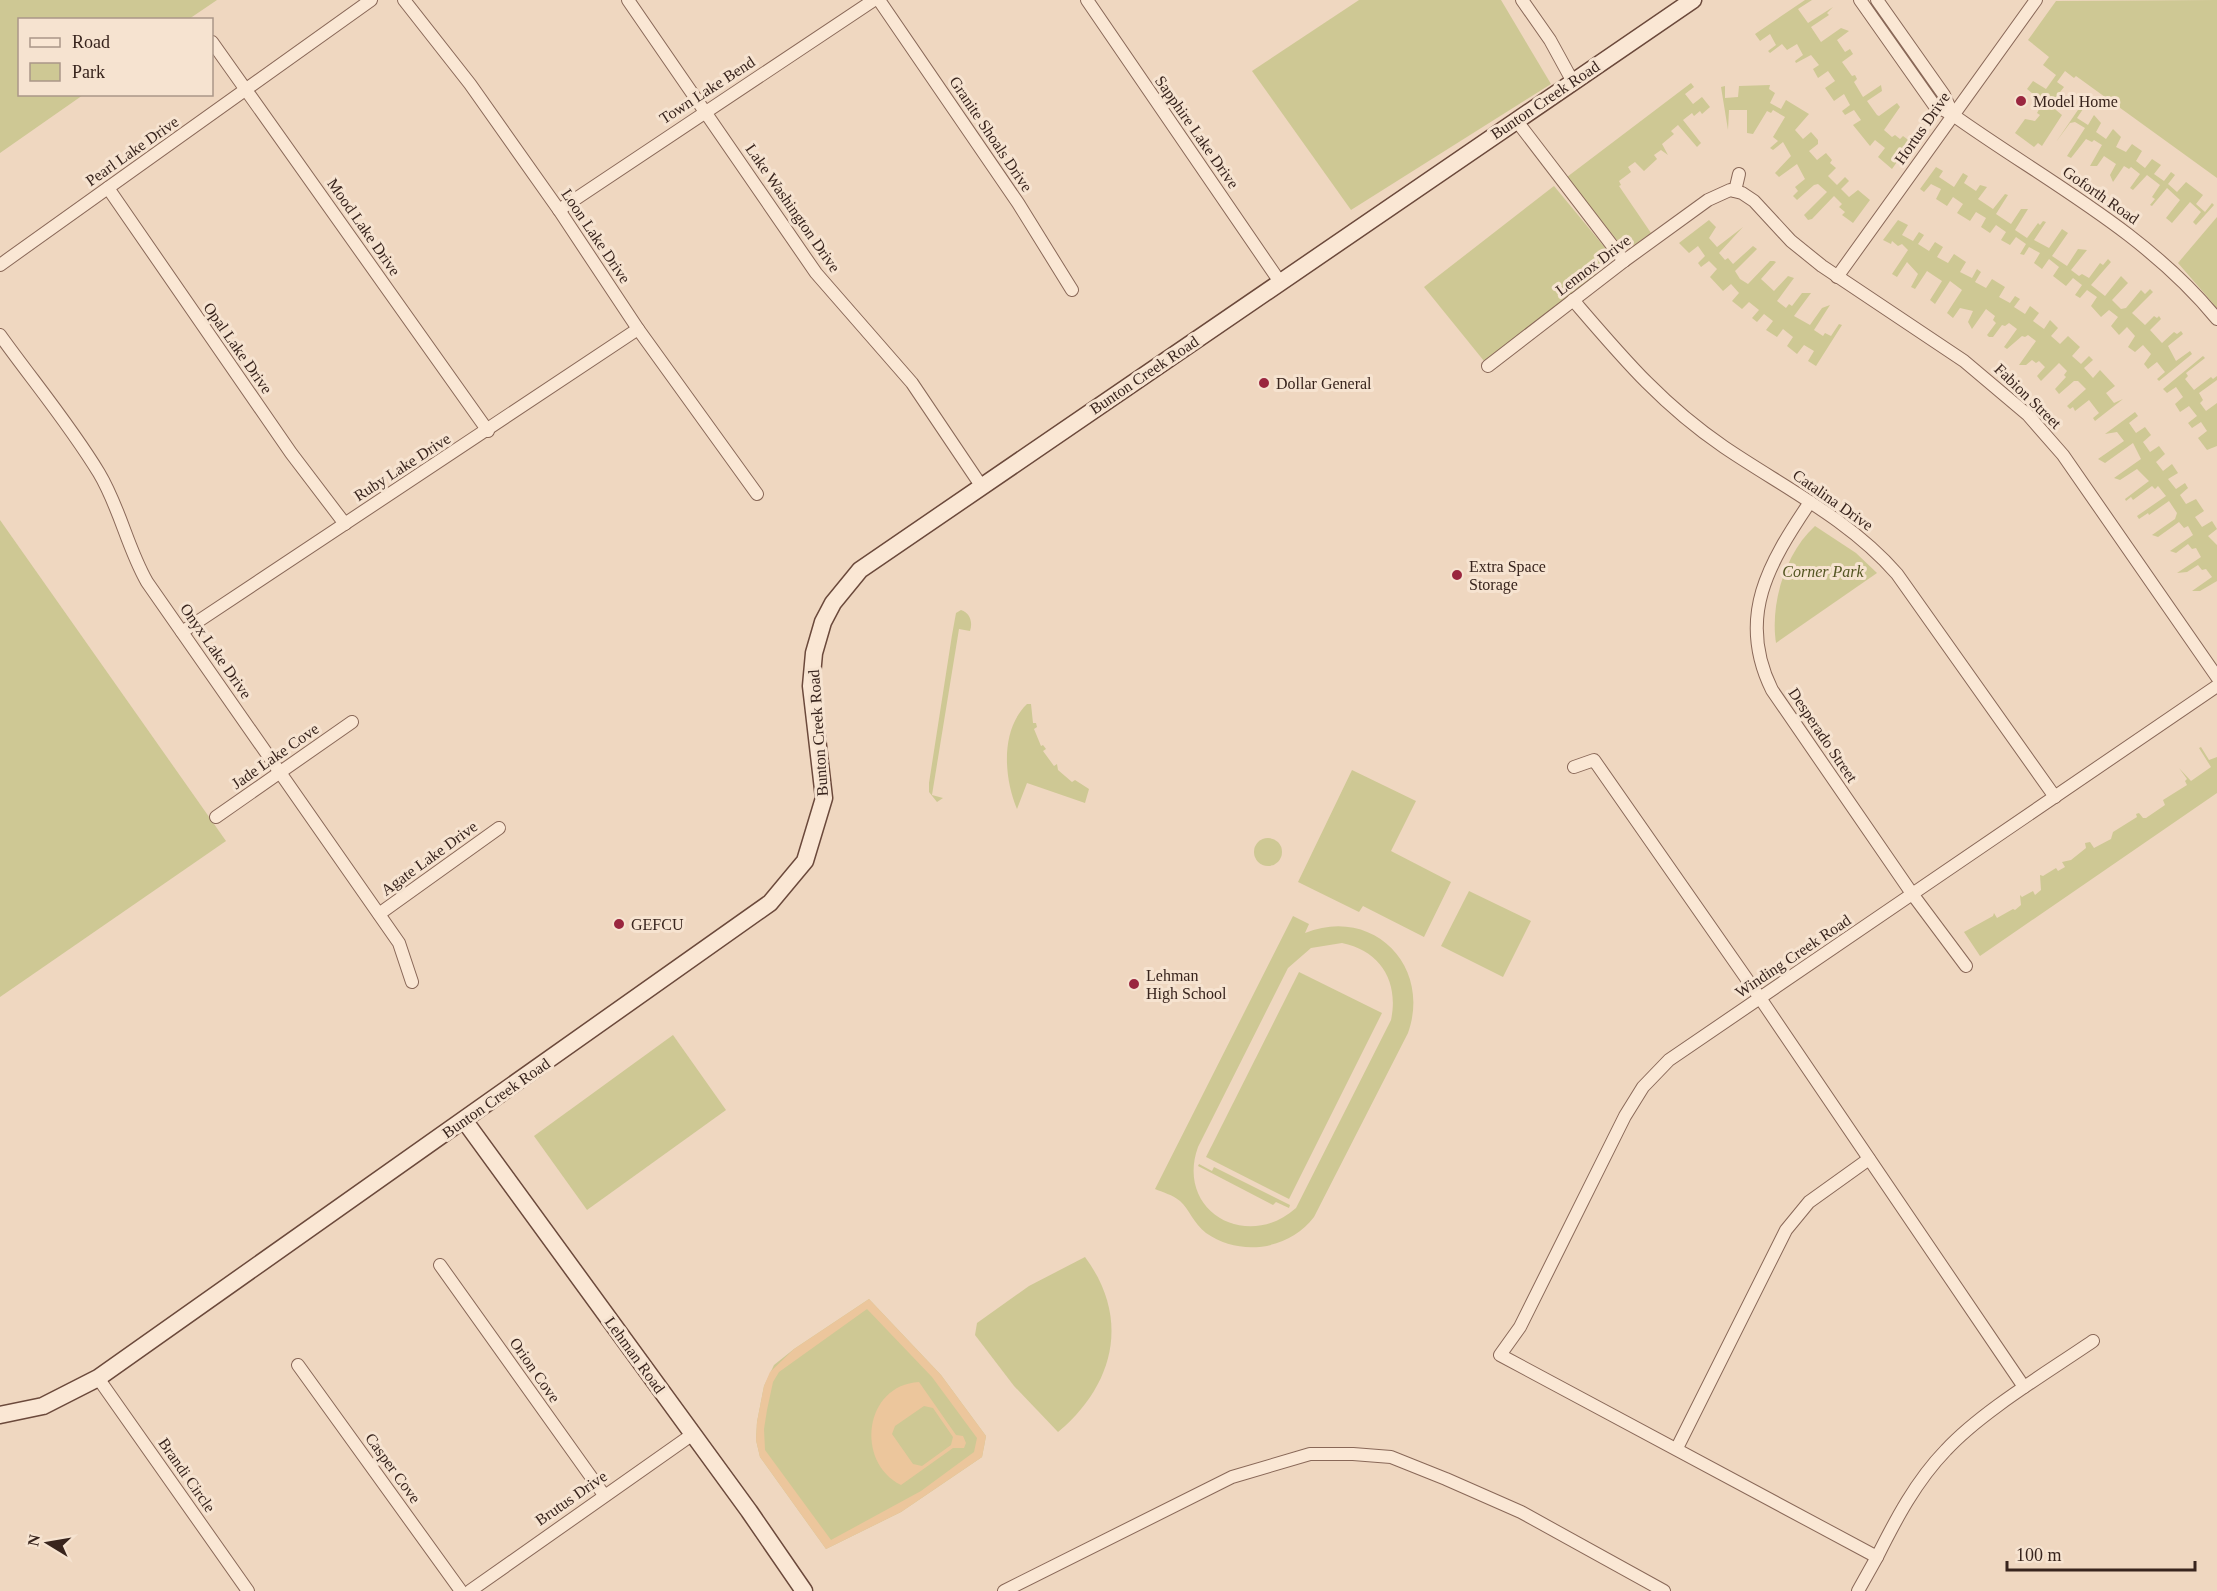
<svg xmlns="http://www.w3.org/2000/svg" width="2217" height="1591" viewBox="0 0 2217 1591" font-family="'Times New Roman',serif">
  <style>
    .green { fill: #cec894; fill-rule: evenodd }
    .sand { fill: #ecc69c; fill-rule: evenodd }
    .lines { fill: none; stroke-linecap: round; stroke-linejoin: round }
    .street-casing { stroke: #896858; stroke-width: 14 }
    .secondary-casing { stroke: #6b493b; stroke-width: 19 }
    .street { stroke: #fae7d4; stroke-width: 12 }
    .secondary { stroke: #fae7d4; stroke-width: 16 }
    .poi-dot { fill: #9a263f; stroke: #f6e3d0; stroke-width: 2 }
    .labels { text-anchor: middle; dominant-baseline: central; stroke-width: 6; stroke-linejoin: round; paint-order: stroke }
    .street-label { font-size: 16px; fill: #38241d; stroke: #f6e3d0 }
    .poi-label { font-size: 16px; fill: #38241d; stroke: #f6e3d0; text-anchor: start }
    .park-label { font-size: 16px; font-style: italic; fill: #535522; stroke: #f6e3d0 }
  </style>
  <rect width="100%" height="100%" fill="#efd7c0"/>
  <g class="green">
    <polygon points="0,0 217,0 189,19 20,20 20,94 83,95 0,153"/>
    <polygon points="1359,0 1501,0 1551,84 1351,210 1252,71"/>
    <polygon points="1805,0 1812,0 1798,9 1808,23 1833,7 1827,13 1829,15 1811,27 1821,42 1841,28 1849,31 1837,40 1845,52 1850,49 1853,54 1842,62 1852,76 1855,75 1857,79 1854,82 1863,97 1881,85 1882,91 1867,101 1877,115 1879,116 1897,103 1900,107 1884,130 1892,137 1895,135 1900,139 1903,136 1911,142 1892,169 1878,157 1885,148 1875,140 1870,146 1853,125 1861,120 1854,110 1845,115 1842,111 1850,105 1844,94 1834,101 1825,88 1835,81 1828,71 1818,78 1813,69 1819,65 1811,55 1796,63 1795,61 1803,55 1797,44 1787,50 1782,44 1770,53 1768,51 1776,45 1770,34 1760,41 1755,34"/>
    <polygon points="2217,0 2217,178 2076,76 2074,78 2065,71 2057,82 2064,87 2050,105 2062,115 2042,146 2038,143 2034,147 2015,133 2025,119 2035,121 2040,115 2037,113 2043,102 2027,89 2033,81 2046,89 2056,75 2043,65 2049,57 2028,40 2056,1"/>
    <polygon points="1691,83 1694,87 1685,94 1693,104 1702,97 1710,107 1702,114 1700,111 1694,116 1692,113 1683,120 1701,143 1697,147 1678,125 1671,131 1674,134 1662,144 1668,155 1661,150 1654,155 1657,159 1644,171 1635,162 1628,167 1631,172 1619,181 1621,185 1619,186 1651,233 1634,245 1620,244 1567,177"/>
    <polygon points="1770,85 1769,89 1775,93 1770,103 1781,109 1786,100 1809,114 1795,130 1803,139 1811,132 1818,140 1818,144 1809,151 1817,160 1826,153 1832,160 1830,163 1836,168 1828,176 1837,185 1845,177 1849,181 1841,189 1849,197 1858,190 1870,200 1853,223 1842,215 1845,212 1839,207 1842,204 1834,196 1812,219 1808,220 1804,215 1827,192 1818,184 1814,185 1797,200 1793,196 1798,191 1795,187 1805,179 1797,164 1779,177 1775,173 1791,156 1783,142 1773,150 1770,148 1778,141 1773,137 1785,117 1773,110 1771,113 1767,111 1753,134 1747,133 1747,110 1729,110 1728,130 1721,87 1725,86 1725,98 1738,97 1739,86"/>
    <polygon points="2080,107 2083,109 2077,118 2088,125 2094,115 2101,123 2096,132 2106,139 2113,129 2121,137 2116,147 2126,152 2132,144 2142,151 2136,161 2145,168 2152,159 2161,165 2154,174 2164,181 2171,172 2175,175 2168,184 2177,192 2186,182 2203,195 2196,204 2205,212 2212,203 2214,205 2196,225 2193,222 2201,212 2190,202 2172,223 2166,218 2180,200 2167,188 2152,206 2150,205 2155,199 2152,197 2160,185 2147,175 2133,190 2130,188 2140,174 2131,167 2129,169 2124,166 2113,182 2110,175 2116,164 2104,156 2097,166 2090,166 2102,145 2094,140 2092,142 2086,139 2071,158 2067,156 2085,128 2075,122 2070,123 2056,142"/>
    <polygon points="1936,167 1943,171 1939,177 1954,187 1963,173 1968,176 1964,183 1976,191 1980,185 1987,187 1978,199 1993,209 2005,194 2008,195 1996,214 2011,224 2021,209 2028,209 2015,230 2027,238 2038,223 2040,225 2043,221 2046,222 2034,240 2049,248 2062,229 2068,233 2052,256 2067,266 2078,249 2087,250 2071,270 2079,276 2082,274 2089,278 2100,263 2103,265 2108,259 2111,262 2091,285 2105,296 2121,276 2128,283 2112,300 2121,309 2126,308 2141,290 2145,294 2150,289 2153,292 2132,313 2145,325 2154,316 2157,318 2159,316 2161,319 2150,330 2162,343 2174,332 2177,334 2181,331 2183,334 2168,346 2176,361 2190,351 2192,354 2159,381 2157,379 2165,372 2157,362 2148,369 2144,364 2151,354 2143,345 2135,352 2128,347 2135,336 2127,327 2119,335 2111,326 2118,317 2109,310 2101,317 2091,306 2097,297 2087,290 2080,298 2075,295 2082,285 2073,278 2066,286 2053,276 2059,267 2049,259 2042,269 2034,263 2040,253 2029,247 2024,255 2020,254 2026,244 2016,237 2010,245 2001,240 2006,232 1996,225 1990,233 1981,227 1986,218 1976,212 1970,221 1957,213 1963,204 1953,197 1947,206 1936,199 1941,189 1931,184 1924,192 1920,189"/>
    <polygon points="1554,186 1607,250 1606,264 1588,281 1484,361 1424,287"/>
    <polygon points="2217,217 2217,308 2178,263"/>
    <polygon points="1709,220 1716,227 1709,238 1717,247 1743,227 1719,253 1725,260 1728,258 1733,264 1753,246 1757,249 1735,271 1740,279 1748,284 1770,261 1774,261 1776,262 1761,279 1774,291 1788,276 1794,278 1777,301 1786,308 1789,304 1792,306 1802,293 1811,293 1794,316 1810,325 1822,308 1830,305 1814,330 1823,336 1825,333 1831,336 1839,324 1842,325 1816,366 1808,361 1814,351 1804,345 1797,354 1787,346 1793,337 1783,329 1777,337 1766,330 1773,321 1764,314 1757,322 1752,318 1759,310 1749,302 1742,309 1732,301 1739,293 1731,284 1723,291 1710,277 1717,269 1709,261 1701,267 1698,263 1705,256 1698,246 1689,253 1679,243"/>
    <polygon points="1898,220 1908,225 1902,235 1913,241 1919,232 1924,235 1918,244 1929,251 1935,242 1943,247 1937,257 1948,263 1954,254 1966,262 1960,272 1972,278 1977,269 1981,272 1975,282 1986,288 1992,279 2005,287 1999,297 2010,303 2015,296 2020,299 2014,307 2025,314 2030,306 2039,313 2033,321 2044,329 2050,320 2058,328 2051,336 2060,344 2068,336 2080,347 2072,356 2081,364 2089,356 2093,360 2084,368 2093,378 2100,370 2115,386 2106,393 2114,403 2123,399 2095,421 2093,418 2099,413 2089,400 2075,411 2073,407 2070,409 2067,406 2086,389 2078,381 2074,381 2059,394 2055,389 2066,377 2064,375 2067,371 2059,363 2041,381 2037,376 2045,367 2039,361 2036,363 2032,360 2026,365 2019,365 2036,341 2028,335 2025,337 2022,336 2007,349 2004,347 2017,329 2009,323 2005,326 2002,325 1993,337 1989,337 1987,335 1996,323 1993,320 1995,316 1986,309 1972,329 1968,322 1973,311 1960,308 1953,318 1947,313 1962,290 1950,281 1935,304 1930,300 1942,281 1927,271 1915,289 1911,287 1918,274 1907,262 1897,277 1892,274 1908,250 1902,244 1898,246 1892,241 1891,244 1883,240"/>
    <polygon points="2203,356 2205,358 2186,373 2188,376 2185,379 2194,390 2211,377 2213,379 2217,376 2217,380 2199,393 2203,400 2200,403 2206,411 2217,403 2217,446 2207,450 2198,438 2207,431 2201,422 2192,428 2188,423 2197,416 2189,406 2180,412 2175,404 2183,397 2176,387 2167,393 2163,389"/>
    <polygon points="2135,412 2138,416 2129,423 2136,433 2145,427 2151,435 2143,442 2150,452 2159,446 2165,454 2156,462 2163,471 2172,464 2178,473 2168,479 2176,489 2185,483 2188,488 2180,495 2186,504 2196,499 2204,511 2195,517 2202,527 2212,521 2217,529 2208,536 2217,545 2217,581 2200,591 2192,591 2212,577 2206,569 2202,570 2198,565 2187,572 2177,573 2201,557 2196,548 2192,549 2188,544 2176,553 2170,551 2193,535 2188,526 2184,528 2179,522 2158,537 2152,535 2175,519 2177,513 2169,501 2149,515 2148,513 2139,519 2137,516 2166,496 2158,486 2155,489 2152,486 2133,500 2131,497 2126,501 2125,499 2149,481 2137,469 2120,480 2114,478 2141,459 2133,443 2105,463 2098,459 2124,441 2117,432 2105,434"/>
    <polygon points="0,520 226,841 0,997"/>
    <path d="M1815,526l41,27 21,20 -101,70c-6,-39 9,-90 39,-117z"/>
    <path d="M961,610c9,3 12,12 9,21l-11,-2 -27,166 11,3 -6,4 -8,-10v-9l23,-148 4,-22z"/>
    <path d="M1027,704h4l2,19h3l1,4 -3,2 7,17 2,-1 3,4 -3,2 11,15 3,-2 1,6 14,12 3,-2 14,9 -4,14 -58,-20 -10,26c-13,-31 -17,-79 10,-105z"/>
    <polygon points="2201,747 2209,760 2217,757 2217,793 1980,956 1964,932 1993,916 1994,913 1997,918 2013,909 2015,910 2021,905 2020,895 2022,897 2033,891 2035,895 2041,890 2040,875 2043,876 2056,868 2058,871 2065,867 2062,862 2071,860 2086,848 2085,843 2090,842 2094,848 2111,839 2113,832 2137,817 2136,814 2139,813 2143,818 2146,818 2165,805 2163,800 2187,785 2185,781 2187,779 2179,768 2191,781 2211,767 2199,748"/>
    <polygon points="1352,770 1416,801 1391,851 1451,882 1424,937 1363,906 1359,912 1298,882"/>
    <circle cx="1268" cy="852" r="14"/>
    <polygon points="1469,891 1531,921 1503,977 1441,946"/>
    <path d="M1293,916l16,8 -4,9c67,-27 127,32 103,100l-94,184c-25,33 -74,40 -108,16 -12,-9 -17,-24 -26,-32 -7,-6 -18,-9 -25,-12zM1342,943c39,8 57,39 49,77l-95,188c-49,44 -121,3 -98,-61l90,-179 23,-20z"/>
    <polygon points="1299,972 1382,1013 1289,1199 1206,1157"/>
    <polygon points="673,1035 726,1110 587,1210 534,1136"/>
    <polygon points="1199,1164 1212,1171 1214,1167 1290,1205 1289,1208 1276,1202 1273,1205 1198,1166"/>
    <path d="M1085,1257c46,62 29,128 -27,175l-44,-46 -39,-51 2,-12 52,-37z"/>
    <polygon points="869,1299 941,1375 986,1436 982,1457 901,1512 826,1549 760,1457 756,1440 757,1422 764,1386 774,1365 794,1349"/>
  </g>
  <g class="sand">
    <path d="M869,1299l72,76 45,61 -4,21 -81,55 -75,37 -66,-92 -4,-17 1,-18 7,-36 6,-14 24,-23zM867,1309l65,68 45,61 -3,14 -53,39 -90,49 -66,-90 -1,-21 3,-19 6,-28 6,-10z"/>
    <path d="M919,1382l37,53 7,1 3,7 -2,5h-11l-52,37c-46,-23 -37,-100 18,-103zM924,1406l9,2 20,29 -2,8 -29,21 -9,-2 -21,-30 3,-8z"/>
  </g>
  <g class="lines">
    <g class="street-casing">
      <g id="street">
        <polyline points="404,0 470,84 559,210 638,329 757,494"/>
        <polyline points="628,0 816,273 912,383 982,487"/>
        <polyline points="879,0 1018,203 1072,290"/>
        <polyline points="1087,0 1280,282"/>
        <polyline points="1522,0 1550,40 1573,82"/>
        <polyline points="1860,0 1934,105 1953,115 1944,95 1877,0"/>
        <polyline points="212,42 488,431"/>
        <path d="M1953,115c91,65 192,116 264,204"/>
        <polyline points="1516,120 1624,261"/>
        <polyline points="108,188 291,453 345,524"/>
        <polyline points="1735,191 1739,174"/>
        <polyline points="559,210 874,0"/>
        <polyline points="0,265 371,0"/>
        <polyline points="1837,277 2036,0"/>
        <path d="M1573,300c49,57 88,104 151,147 59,40 125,72 173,127l158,223"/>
        <path d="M0,335c33,46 70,90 99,138 21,35 28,74 48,109l252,361 13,39"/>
        <polyline points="1488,366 1624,261 1708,200 1730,190 1742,193 1754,201 1791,241 1822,266 1964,361 2028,415 2063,455 2217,677"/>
        <path d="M1810,502c-41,61 -74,115 -38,188l141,205 53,71"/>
        <polyline points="182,632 638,329"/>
        <polyline points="1574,767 1594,760 1760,998 2024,1387"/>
        <polyline points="216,817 352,722"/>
        <polyline points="379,914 499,828"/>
        <polyline points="440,1265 604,1495"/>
        <path d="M2093,1341c-45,31 -111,70 -147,109 -30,31 -50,69 -69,107l-377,-202 20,-28 105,-211 18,-29 26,-27 548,-374"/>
        <polyline points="298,1365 461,1591"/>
        <polyline points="98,1378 248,1591"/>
        <polyline points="1677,1448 1786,1230 1809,1202 1869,1159"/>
        <polyline points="470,1591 693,1434"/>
        <polyline points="1004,1591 1232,1477 1310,1454 1353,1454 1391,1457 1446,1479 1521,1512 1664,1591"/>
        <polyline points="1858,1591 1877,1557"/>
      </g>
    </g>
    <g class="secondary-casing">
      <g id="secondary">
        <polyline points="464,1120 749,1511 804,1591"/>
        <polyline points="0,1415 43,1406 98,1378 770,903 805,861 824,798 811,686 814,653 823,622 833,603 860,570 1693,0"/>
      </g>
    </g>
    <use href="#street" class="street"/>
    <use href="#secondary" class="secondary"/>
  </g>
  <g class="poi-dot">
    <circle cx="2021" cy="101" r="6"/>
    <circle cx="1264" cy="383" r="6"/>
    <circle cx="1457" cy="575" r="6"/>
    <circle cx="619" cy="924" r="6"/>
    <circle cx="1134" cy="984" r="6"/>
  </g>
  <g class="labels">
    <g class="street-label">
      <text transform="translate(707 90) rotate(-33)">Town Lake Bend</text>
      <text transform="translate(1545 100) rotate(-34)">Bunton Creek Road</text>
      <text transform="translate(1922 128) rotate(-55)">Hortus Drive</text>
      <text transform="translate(1197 132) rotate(55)">Sapphire Lake Drive</text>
      <text transform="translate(991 134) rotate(56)">Granite Shoals Drive</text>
      <text transform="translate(132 151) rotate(-35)">Pearl Lake Drive</text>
      <text transform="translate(2101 195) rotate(35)">Goforth Road</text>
      <text transform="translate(793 208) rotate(55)">Lake Washington Drive</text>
      <text transform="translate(364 227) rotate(55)">Mood Lake Drive</text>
      <text transform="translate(596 236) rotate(56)">Loon Lake Drive</text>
      <text transform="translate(1593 265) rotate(-37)">Lennox Drive</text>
      <text transform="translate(238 348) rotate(55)">Opal Lake Drive</text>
      <text transform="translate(1144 375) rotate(-34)">Bunton Creek Road</text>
      <text transform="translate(2028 396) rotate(44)">Fabion Street</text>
      <text transform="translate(402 467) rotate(-33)">Ruby Lake Drive</text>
      <text transform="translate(1833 500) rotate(35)">Catalina Drive</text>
      <text transform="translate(216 651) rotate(55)">Onyx Lake Drive</text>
      <text transform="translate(818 733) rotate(-94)">Bunton Creek Road</text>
      <text transform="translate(1823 735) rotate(56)">Desperado Street</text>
      <text transform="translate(275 756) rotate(-35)">Jade Lake Cove</text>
      <text transform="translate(429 858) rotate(-36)">Agate Lake Drive</text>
      <text transform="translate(1793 956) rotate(-34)">Winding Creek Road</text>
      <text transform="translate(496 1098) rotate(-35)">Bunton Creek Road</text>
      <text transform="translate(635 1355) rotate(54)">Lehman Road</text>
      <text transform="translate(535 1370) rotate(55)">Orion Cove</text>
      <text transform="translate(393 1468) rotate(54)">Casper Cove</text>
      <text transform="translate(187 1475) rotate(55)">Brandi Circle</text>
      <text transform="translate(571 1498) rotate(-35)">Brutus Drive</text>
    </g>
    <g class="poi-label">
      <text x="2033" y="101">Model Home</text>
      <text x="1276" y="383">Dollar General</text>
      <text x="1469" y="566">Extra Space<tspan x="1469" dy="18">Storage</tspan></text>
      <text x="631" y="924">GEFCU</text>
      <text x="1146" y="975">Lehman<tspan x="1146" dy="18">High School</tspan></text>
    </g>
    <g class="park-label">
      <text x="1823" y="571">Corner Park</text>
    </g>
  </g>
  <rect x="18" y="18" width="195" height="78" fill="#f6e3d0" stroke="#aa9788" stroke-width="1.5"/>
  <rect x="30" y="38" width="30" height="9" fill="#fae7d4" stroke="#aa9788" stroke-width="1.5"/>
  <text x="72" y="48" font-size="18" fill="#38241d">Road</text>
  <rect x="30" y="63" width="30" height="18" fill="#cec894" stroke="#aa9788" stroke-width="1.5"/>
  <text x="72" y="78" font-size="18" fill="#38241d">Park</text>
  <g transform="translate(48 1543) rotate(281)" stroke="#f6e3d0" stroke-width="4.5" paint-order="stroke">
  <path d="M0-4.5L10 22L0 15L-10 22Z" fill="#38241d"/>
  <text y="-9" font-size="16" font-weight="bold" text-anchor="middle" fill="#38241d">N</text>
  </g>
  <path d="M2007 1561v9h188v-9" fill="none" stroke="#38241d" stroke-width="3"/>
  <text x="2016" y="1561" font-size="18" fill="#38241d" stroke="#f6e3d0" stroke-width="4.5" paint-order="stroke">100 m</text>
</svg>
